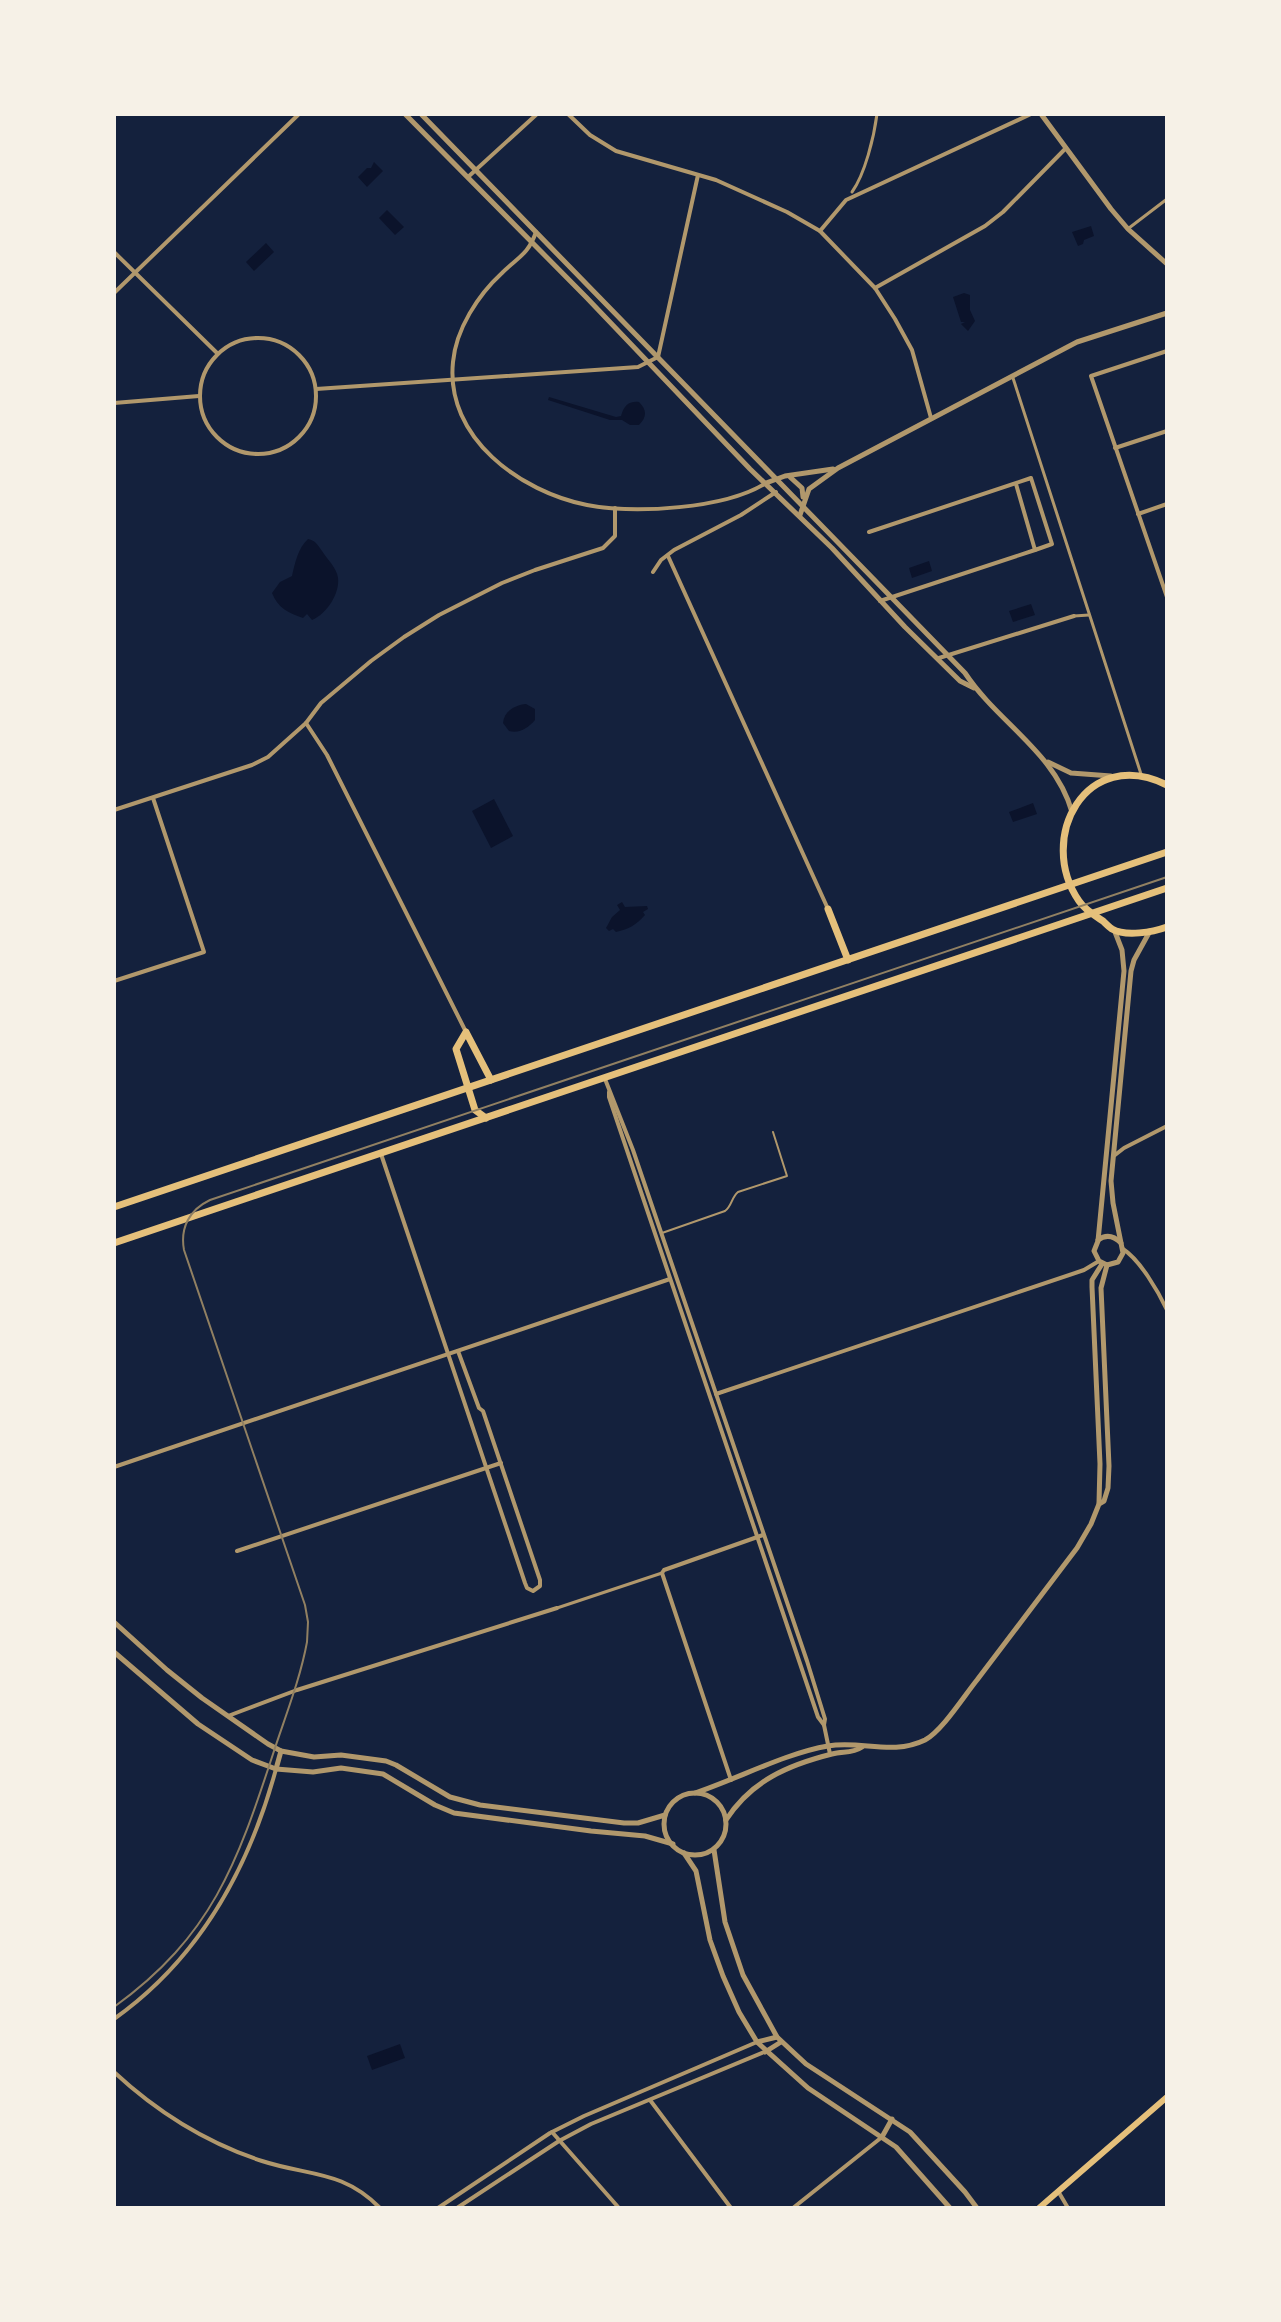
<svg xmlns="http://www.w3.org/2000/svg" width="1281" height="2322" viewBox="0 0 1281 2322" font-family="'Fira Sans',sans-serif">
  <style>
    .water { fill: #0b132b }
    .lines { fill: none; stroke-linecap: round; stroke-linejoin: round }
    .service { stroke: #b1986c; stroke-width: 2 }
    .pedestrian { stroke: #b1986c; stroke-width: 3 }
    .minor { stroke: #b1986c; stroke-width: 4 }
    .tertiary { stroke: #b1986c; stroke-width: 5 }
    .secondary { stroke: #e5c07b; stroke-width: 6 }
    .primary { stroke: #e5c07b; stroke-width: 7 }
    .tram { stroke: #918062; stroke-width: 2 }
  </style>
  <rect width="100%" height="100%" fill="#14213d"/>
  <g class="water">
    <polygon points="374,162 383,171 367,187 358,177 367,168 371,168"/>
    <polygon points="387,210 404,227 395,235 379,218"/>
    <polygon points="1091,226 1094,236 1084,240 1083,244 1078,246 1072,232"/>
    <polygon points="266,243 274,252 254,271 246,262"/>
    <polygon points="964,293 970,295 970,310 975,321 968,331 961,324 965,322 961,322 953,297"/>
    <path d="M549,397l67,20 5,-1c3,-10 7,-15 18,-14 8,8 8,15 0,23h-9l-8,-5h-12l-62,-20z"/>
    <path d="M308,539c8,2 9,5 14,12 5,8 15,17 16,27 2,15 -11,36 -26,42l-5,-6 -4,4c-15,-5 -25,-10 -31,-25l8,-11 12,-6c3,-13 6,-28 16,-37z"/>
    <polygon points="929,561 932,571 912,578 909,568"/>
    <polygon points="1031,604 1035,615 1013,622 1009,611"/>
    <path d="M526,704l9,5v11c-6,7 -15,14 -26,11l-6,-8c1,-12 12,-18 23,-19z"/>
    <polygon points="494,799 513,836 491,848 472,811"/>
    <polygon points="1033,803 1037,814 1013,822 1009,812"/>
    <path d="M622,902l3,5 22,-1 1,3 -5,3 2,3c-9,10 -16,14 -29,17l-3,-3 -4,2 -3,-3 6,-11 8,-7 -3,-5z"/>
    <polygon points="400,2044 405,2058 372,2070 367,2056"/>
  </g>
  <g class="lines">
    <path class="service" d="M662,1233l63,-22c7,-5 6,-13 13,-19l49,-16 -14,-44"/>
    <g class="pedestrian">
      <path d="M852,192c13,-18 22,-55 25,-78"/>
      <polyline points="1129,228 1167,199"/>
      <polyline points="1013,378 1141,774"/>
      <polyline points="1074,616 1089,615"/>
      <polyline points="557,1608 662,1573"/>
    </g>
    <g class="minor">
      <polyline points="568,114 590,135 616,151 716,180 787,212 820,231 875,288 895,319 912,350 931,418"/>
      <polyline points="468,177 537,114"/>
      <polyline points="820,231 846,200 1031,114"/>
      <path d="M536,232c-8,23 -18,25 -34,41 -24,22 -46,56 -49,89 -8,76 68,130 134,143 48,9 138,4 179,-22"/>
      <polyline points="114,252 217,353"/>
      <polyline points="875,288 985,226 1003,212 1066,148"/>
      <polyline points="114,293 299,114"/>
      <circle cx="258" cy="396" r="58"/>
      <polyline points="1167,351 1091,376 1167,597"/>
      <polyline points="316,389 638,367 658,357 698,175"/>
      <polyline points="114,403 199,396"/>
      <polyline points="1115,448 1167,431"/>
      <polyline points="1138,514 1167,504"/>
      <polyline points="869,532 1031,478 1052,544 1035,550 1016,484"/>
      <polyline points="668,556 828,909"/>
      <polyline points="653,572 661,560 674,550 741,515 776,492"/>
      <polyline points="880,601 1035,550"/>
      <polyline points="939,658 1074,616"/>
      <polyline points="306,723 327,755 466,1032"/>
      <polyline points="114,810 252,765 268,757 306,723 321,703 371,661 404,637 439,615 502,583 535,570 603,548 615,536 615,508"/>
      <polyline points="114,981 204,952 153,798"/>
      <polyline points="605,1079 633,1150 807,1661 825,1719 824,1725 830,1754"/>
      <polyline points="609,1092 609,1097 818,1717 824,1725"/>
      <polyline points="381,1154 525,1583 527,1588 533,1591 540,1586 540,1580 483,1411 479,1408 458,1351"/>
      <polyline points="1115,1155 1124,1148 1167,1126"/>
      <path d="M1123,1249c17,11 35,42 44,61"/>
      <polyline points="716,1394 1084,1270 1099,1261"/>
      <polyline points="114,1467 670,1279"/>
      <polyline points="237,1551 501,1463"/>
      <polyline points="228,1716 297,1690 557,1608"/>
      <polyline points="731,1780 662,1573 664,1570 763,1535"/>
      <path d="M114,2019c85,-60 135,-151 162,-250"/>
      <path d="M114,2072c42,39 93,71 148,89 46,15 81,9 118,47"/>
      <polyline points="650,2100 731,2208"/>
      <polyline points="552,2132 619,2208"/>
      <polyline points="1058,2191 1068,2208"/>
      <polyline points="438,2208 550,2133 584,2116 757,2042"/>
      <polyline points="457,2208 559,2141 591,2124 764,2052"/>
      <polyline points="793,2208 882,2137"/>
    </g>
    <g class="tertiary">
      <polyline points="405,114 586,297 750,469 832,548 905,627 960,681 974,688"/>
      <path d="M421,114l544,559c33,50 90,79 107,139"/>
      <polyline points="1041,114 1111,209 1128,229 1167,264"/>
      <polyline points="790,477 802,488 803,497"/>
      <polyline points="766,483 785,476 833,469"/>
      <polyline points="800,515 809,489 838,468 1077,342 1167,313"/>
      <polyline points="1048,762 1071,773 1111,776"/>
      <polyline points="1115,932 1122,950 1124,971 1098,1241 1094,1251 1099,1261 1107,1265 1118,1262 1123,1253 1113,1203 1111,1181 1131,971 1134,960 1150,931"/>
      <path d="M1098,1240c8,-6 16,-4 23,3"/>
      <polyline points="1099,1503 1100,1464 1092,1287 1092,1280 1102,1264"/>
      <polyline points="114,1622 167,1670 202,1698 268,1744 281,1751 314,1757 341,1755 386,1761 396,1765 450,1797 480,1805 624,1823 638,1823 665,1815"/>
      <polyline points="114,1652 198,1724 252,1760 276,1769 313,1772 341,1768 383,1774 435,1805 454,1813 591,1831 645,1836 673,1844"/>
      <polyline points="276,1769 281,1751"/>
      <path d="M695,1793c42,-14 91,-40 133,-47 33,-6 64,10 97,-6 17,-9 39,-44 52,-60 33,-44 67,-88 100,-132l14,-24 8,-20 5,-3 4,-13 1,-22 -8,-178 6,-23"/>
      <circle cx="695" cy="1824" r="31"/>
      <path d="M726,1820c25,-39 62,-55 106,-66 11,-3 20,0 30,-7"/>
      <polyline points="714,1850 725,1922 743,1975 777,2037 806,2064 910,2132 965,2192 977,2208"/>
      <polyline points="684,1853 696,1871 710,1940 723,1976 739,2012 757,2042 808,2088 896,2147 950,2208"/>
      <polyline points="757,2042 777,2037"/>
      <polyline points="765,2052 781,2042"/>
      <polyline points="882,2137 892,2119"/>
    </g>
    <polyline class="secondary" points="1039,2208 1167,2097"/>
    <g class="primary">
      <path d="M1167,785c-81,-40 -131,53 -88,116 6,9 15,14 24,20 3,3 6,6 9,8 14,8 41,3 55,-2"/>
      <polyline points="828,909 848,960"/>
      <polyline points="486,1118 475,1110 456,1049 466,1032 491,1080"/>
      <polyline points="114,1207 1167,852"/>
      <polyline points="114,1243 1167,888"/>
    </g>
    <path class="tram" d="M114,2007c98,-71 123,-143 159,-253 12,-37 27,-74 34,-112l1,-20 -3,-17 -121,-355c-4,-22 5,-40 26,-50l957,-323"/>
  </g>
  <rect width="1281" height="2322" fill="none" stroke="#f6f1e7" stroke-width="232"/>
</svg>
